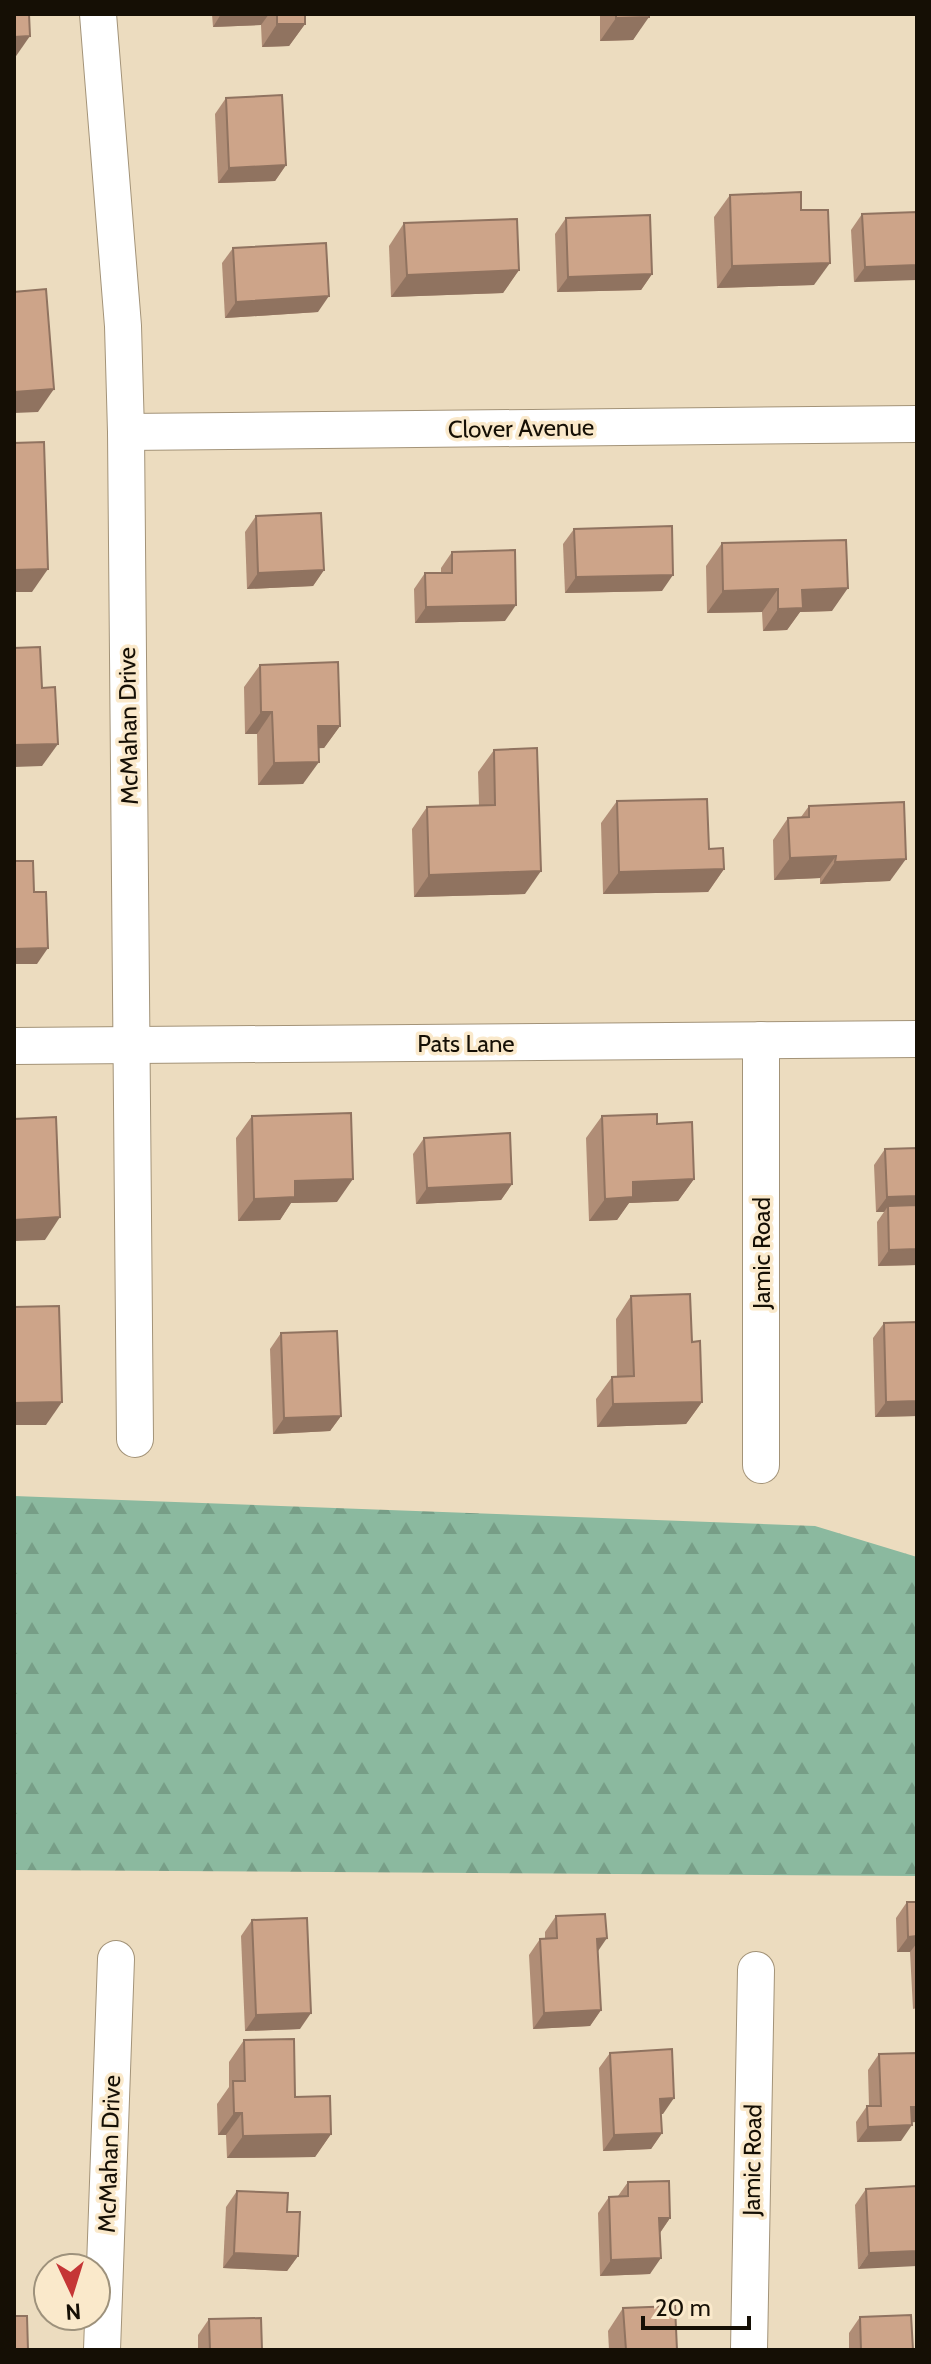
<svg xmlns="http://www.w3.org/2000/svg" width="931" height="2364" viewBox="0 0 931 2364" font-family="Cabin,sans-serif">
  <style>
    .forest { fill: url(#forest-firs) }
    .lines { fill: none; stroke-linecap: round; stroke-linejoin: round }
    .minor-casing { stroke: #a39378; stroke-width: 38 }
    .minor { stroke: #fff; stroke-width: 36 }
    .wall { fill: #b08d76 }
    .shaded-wall { fill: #907360 }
    .building { fill: #cda489; stroke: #907360; stroke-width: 2 }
    .labels { text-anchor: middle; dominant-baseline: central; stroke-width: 7; stroke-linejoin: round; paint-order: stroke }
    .street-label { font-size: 24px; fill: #150f05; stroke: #fae9cb }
  </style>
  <defs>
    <pattern id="forest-firs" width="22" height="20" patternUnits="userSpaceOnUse" patternTransform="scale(2)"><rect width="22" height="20" fill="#8bb99f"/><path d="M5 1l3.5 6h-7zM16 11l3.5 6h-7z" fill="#779e87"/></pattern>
  </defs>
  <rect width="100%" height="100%" fill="#ecdcbf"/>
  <polygon class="forest" points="14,1496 815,1526 917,1557 917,1876 14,1870"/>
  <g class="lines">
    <g class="minor-casing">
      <g id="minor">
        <polyline points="98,14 123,326 126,432 135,1439"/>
        <polyline points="126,432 917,424"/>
        <polyline points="14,1046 917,1039"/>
        <polyline points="761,1465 761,1040"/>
        <polyline points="102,2350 116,1959"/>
        <polyline points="749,2350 756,1970"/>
      </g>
    </g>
    <use href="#minor" class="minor"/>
  </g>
  <g class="wall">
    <polygon points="212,14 305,14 305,24 289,46 262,47 261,25 213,27"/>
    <polygon points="600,14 649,14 633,40 600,41"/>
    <polygon points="226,98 286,165 275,181 218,183 215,114"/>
    <polygon points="730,195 801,210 814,285 717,288 714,217"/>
    <polygon points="917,212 854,282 851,230 862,214"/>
    <polygon points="566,218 652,274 641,290 557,292 555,234"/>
    <polygon points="404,223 519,270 503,293 391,297 389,246"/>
    <polygon points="233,248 318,312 225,318 222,263"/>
    <polygon points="256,516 324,570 313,586 247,589 245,532"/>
    <polygon points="574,529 662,591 565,593 563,544"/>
    <polygon points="722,543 832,611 800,612 787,630 763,631 762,612 707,613 706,566"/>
    <polygon points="452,552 505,621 415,623 414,589 425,573 441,573 441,568"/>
    <polygon points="260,665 340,726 324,748 318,748 303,784 258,785 257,734 245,734 244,687"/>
    <polygon points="494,750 525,894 414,897 412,829 427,807 479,805 478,772"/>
    <polygon points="617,801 709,849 724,869 708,892 603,894 601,823"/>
    <polygon points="809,806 890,881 820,884 820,878 774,880 773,840 788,818 801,817"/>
    <polygon points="252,1116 337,1202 291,1203 280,1220 238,1221 236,1138"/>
    <polygon points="602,1116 657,1124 694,1179 678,1201 629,1203 617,1220 589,1221 586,1138"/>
    <polygon points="424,1138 512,1184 501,1200 416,1204 413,1154"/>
    <polygon points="885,1149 917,1265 878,1266 877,1222 884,1212 876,1212 874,1165"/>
    <polygon points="631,1296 692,1342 702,1402 686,1424 597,1427 596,1399 612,1377 617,1377 616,1319"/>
    <polygon points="917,1322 917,1416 875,1417 873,1338 884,1323"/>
    <polygon points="281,1333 341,1416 330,1431 273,1434 270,1349"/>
    <polygon points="907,1902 917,1902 917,2008 913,2009 910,1952 897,1952 896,1918"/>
    <polygon points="556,1916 598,1950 601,2010 590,2026 533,2029 529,1955 540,1939 545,1939 545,1932"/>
    <polygon points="252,1920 300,2029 245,2031 241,1936"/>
    <polygon points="244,2040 331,2134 315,2157 227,2158 226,2135 218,2135 217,2104 229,2087 229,2062"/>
    <polygon points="610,2053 663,2114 661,2114 662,2133 651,2149 603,2151 599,2068"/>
    <polygon points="879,2054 901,2141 857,2142 856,2122 867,2106 869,2106 868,2070"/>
    <polygon points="628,2182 670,2218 660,2233 650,2274 600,2276 598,2213 609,2197 618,2196"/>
    <polygon points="917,2186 858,2269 855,2205 866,2189"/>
    <polygon points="237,2191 287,2212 298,2256 287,2271 223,2268 226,2207"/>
    <polygon points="623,2308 677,2350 609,2350 608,2331"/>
    <polygon points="860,2317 913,2350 849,2350 849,2333"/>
    <polygon points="209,2319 262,2350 198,2350 198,2335"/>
  </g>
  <g class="shaded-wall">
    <polygon points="221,14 269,14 261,25 213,27"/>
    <polygon points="649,17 633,40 600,41 616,18"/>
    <polygon points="277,24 305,24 289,46 262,47"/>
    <polygon points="30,36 14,59 14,37"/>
    <polygon points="286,165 275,181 218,183 229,168"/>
    <polygon points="830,263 814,285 717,288 732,266"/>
    <polygon points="917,265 917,280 854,282 865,267"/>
    <polygon points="519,270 503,293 391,297 407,275"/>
    <polygon points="652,274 641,290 557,292 568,277"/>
    <polygon points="329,296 318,312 225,318 236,302"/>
    <polygon points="54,389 38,412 14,413 14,392"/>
    <polygon points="48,569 32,592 14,592 14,570"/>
    <polygon points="324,570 313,586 247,589 258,573"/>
    <polygon points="673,575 662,591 565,593 576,577"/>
    <polygon points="848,588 832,611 800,612 787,630 763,631 778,609 802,590"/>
    <polygon points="778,589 762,612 707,613 723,591"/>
    <polygon points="516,605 505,621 415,623 426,607"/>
    <polygon points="261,712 272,712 257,734 245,734"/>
    <polygon points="318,726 340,726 324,748 302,749"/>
    <polygon points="58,744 42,766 14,767 14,745"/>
    <polygon points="319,762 303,784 258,785 274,763"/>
    <polygon points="836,856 820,878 774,880 790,858"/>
    <polygon points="906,859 890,881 820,884 835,862"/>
    <polygon points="724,869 708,892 603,894 619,872"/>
    <polygon points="541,871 525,894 414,897 429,875"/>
    <polygon points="48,948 37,964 14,964 14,949"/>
    <polygon points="353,1179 337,1202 291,1203 280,1220 238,1221 254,1199 295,1181"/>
    <polygon points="694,1179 678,1201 629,1203 617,1220 589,1221 605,1199 633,1182"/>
    <polygon points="512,1184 501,1200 416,1204 427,1188"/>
    <polygon points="917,1196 917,1211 888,1206 884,1212 876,1212 887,1197"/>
    <polygon points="60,1217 45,1240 14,1241 14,1220"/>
    <polygon points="917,1249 917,1265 878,1266 889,1250"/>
    <polygon points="917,1401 917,1416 875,1417 886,1402"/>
    <polygon points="62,1402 46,1425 14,1425 14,1403"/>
    <polygon points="702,1402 686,1424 597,1427 613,1404"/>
    <polygon points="341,1416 330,1431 273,1434 284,1418"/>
    <polygon points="917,1936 917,1943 910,1952 897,1952 908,1937"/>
    <polygon points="607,1938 596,1954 597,1939"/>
    <polygon points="601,2010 590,2026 533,2029 544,2013"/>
    <polygon points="311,2013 300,2029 245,2031 256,2015"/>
    <polygon points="674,2098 663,2114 649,2114 660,2099"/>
    <polygon points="911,2107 917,2107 917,2122 900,2123"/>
    <polygon points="234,2113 242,2113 226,2135 218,2135"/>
    <polygon points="912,2125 901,2141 857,2142 868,2127"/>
    <polygon points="662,2133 651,2149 603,2151 614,2135"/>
    <polygon points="331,2134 315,2157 227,2158 243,2136"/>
    <polygon points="659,2218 670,2218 659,2234"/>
    <polygon points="917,2251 917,2266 858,2269 869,2253"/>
    <polygon points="234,2253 298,2256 287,2271 223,2268"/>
    <polygon points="661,2258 650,2274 600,2276 611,2260"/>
  </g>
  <g class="building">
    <polygon points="14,14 29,14 30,36 14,37"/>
    <rect x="277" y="14" width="28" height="10"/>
    <polygon points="616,14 649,14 649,17 616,18"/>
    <polygon points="282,95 286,165 229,168 226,98"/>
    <polygon points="801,192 801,210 828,210 830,263 732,266 730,195"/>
    <polygon points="917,212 917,265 865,267 862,214"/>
    <polygon points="650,215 652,274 568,277 566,218"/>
    <polygon points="517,219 519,270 407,275 404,223"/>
    <polygon points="326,243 329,296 236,302 233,248"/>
    <polygon points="46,289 54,389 14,392 14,292"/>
    <polygon points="44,442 48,569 14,570 14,443"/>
    <polygon points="321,513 324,570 258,573 256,516"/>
    <polygon points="672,526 673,575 576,577 574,529"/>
    <polygon points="846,540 848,588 802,590 803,608 778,609 778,589 723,591 722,543"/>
    <polygon points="515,550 516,605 426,607 425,573 452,573 452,552"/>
    <polygon points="40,647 42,688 55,687 58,744 14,745 14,648"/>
    <polygon points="338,662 340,726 318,726 319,762 274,763 272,712 261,712 260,665"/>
    <polygon points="537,748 541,871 429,875 427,807 495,805 494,750"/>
    <polygon points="707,799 709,849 723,848 724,869 619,872 617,801"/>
    <polygon points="904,802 906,859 835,862 836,856 790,858 788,818 809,817 809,806"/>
    <polygon points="14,861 33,861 34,892 46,892 48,948 14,949"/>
    <polygon points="351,1113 353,1179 295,1181 295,1197 254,1199 252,1116"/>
    <polygon points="657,1114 657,1124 692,1122 694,1179 633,1182 633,1197 605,1199 602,1116"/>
    <polygon points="56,1117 60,1217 14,1220 14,1119"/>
    <polygon points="510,1133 512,1184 427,1188 424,1138"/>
    <polygon points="917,1148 917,1196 887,1197 885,1149"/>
    <polygon points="917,1205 917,1249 889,1250 888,1206"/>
    <polygon points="690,1294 692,1342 700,1341 702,1402 613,1404 612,1377 634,1376 631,1296"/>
    <polygon points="59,1306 62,1402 14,1403 14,1307"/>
    <polygon points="917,1322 917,1401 886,1402 884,1323"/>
    <polygon points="337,1331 341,1416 284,1418 281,1333"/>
    <polygon points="907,1902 917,1902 917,1936 908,1937"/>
    <polygon points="605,1914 607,1938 597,1939 601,2010 544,2013 540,1939 557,1938 556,1916"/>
    <polygon points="307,1918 311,2013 256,2015 252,1920"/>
    <polygon points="294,2039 295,2097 330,2096 331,2134 243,2136 242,2113 234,2113 233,2081 245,2081 244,2040"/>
    <polygon points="672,2049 674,2098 660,2099 662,2133 614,2135 610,2053"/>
    <polygon points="917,2053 917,2107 911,2107 912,2125 868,2127 867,2106 881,2106 879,2054"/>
    <polygon points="669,2181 670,2218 659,2218 661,2258 611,2260 609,2197 628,2196 628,2182"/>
    <polygon points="917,2186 917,2251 869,2253 866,2189"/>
    <polygon points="237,2191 288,2193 287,2212 300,2212 298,2256 234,2253"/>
    <polygon points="675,2306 677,2350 626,2350 623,2308"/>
    <polygon points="911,2315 913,2350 861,2350 860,2317"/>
    <polygon points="14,2316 27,2316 28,2350 14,2350"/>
    <polygon points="261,2318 262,2350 210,2350 209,2319"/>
  </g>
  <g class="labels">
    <g class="street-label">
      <text transform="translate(521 428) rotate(-1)">Clover Avenue</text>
      <text transform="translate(128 726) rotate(-91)">McMahan Drive</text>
      <text x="466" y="1043">Pats Lane</text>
      <text transform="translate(761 1253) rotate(-90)">Jamic Road</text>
      <text transform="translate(109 2154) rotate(-88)">McMahan Drive</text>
      <text transform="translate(752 2160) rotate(-89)">Jamic Road</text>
    </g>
  </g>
  <rect width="931" height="2364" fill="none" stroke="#150f05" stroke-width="32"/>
  <g transform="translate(72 2292) rotate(176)"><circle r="38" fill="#fae9cb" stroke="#9e927c" stroke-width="2"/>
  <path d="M0-6L14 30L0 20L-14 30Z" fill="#c53636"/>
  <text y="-12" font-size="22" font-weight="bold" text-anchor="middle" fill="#150f05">N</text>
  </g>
  <path d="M643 2316v12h106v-12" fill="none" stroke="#150f05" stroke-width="4"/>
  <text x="655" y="2316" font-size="24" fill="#150f05" stroke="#fae9cb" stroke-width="6" paint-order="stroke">20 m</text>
</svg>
